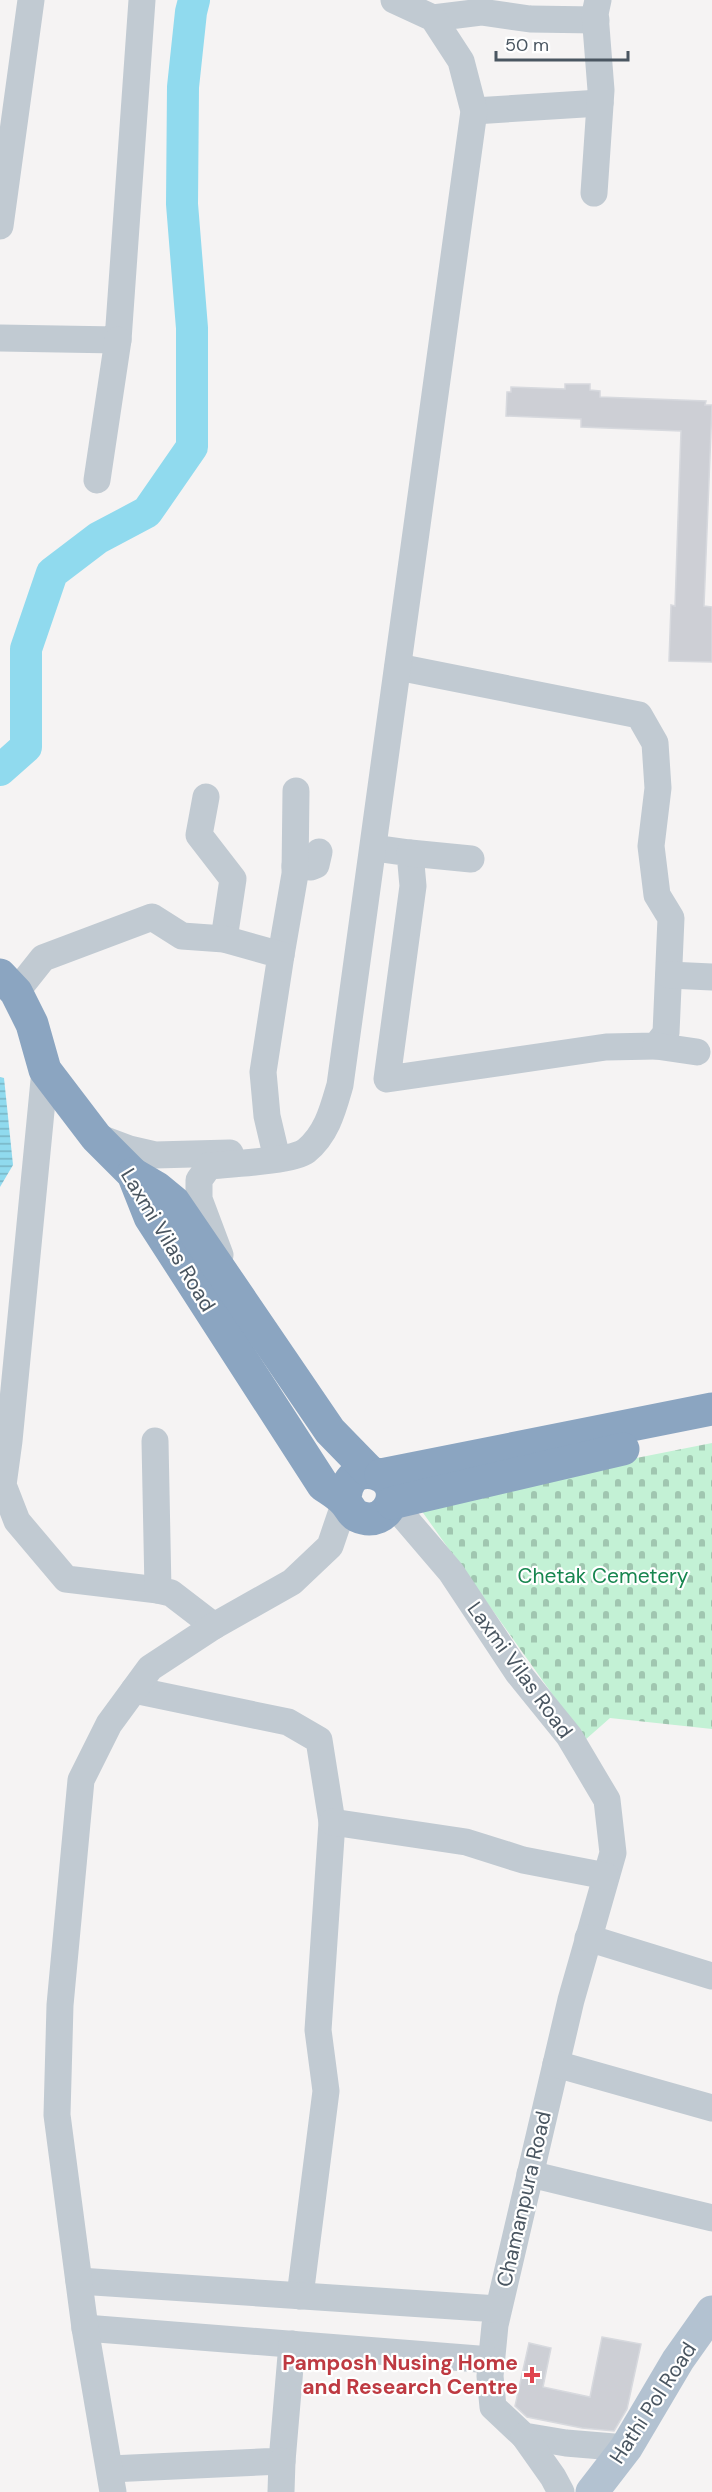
<svg xmlns="http://www.w3.org/2000/svg" width="712" height="2492" viewBox="0 0 712 2492" font-family="'DM Sans',sans-serif">
  <style>
    .cemetery { fill: url(#cemetery-stones) }
    .water { fill: url(#water-rules) }
    .lines { fill: none; stroke-linecap: round; stroke-linejoin: round }
    .river { stroke: #90daee; stroke-width: 32 }
    .building { fill: #cdcfd5; stroke: #d7d9de; stroke-width: 1.5 }
    .minor { stroke: #c1cad2; stroke-width: 27 }
    .major { stroke: #b3c2d1; stroke-width: 33 }
    .highway { stroke: #8ba5c1; stroke-width: 33 }
    .health-dot { fill: #e0444e; stroke: #fff; stroke-width: 2 }
    .labels { text-anchor: middle; dominant-baseline: central; stroke-width: 4.5; stroke-linejoin: round; paint-order: stroke }
    .street-label { font-size: 21px; fill: #4a5661; stroke: #fff }
    .park-label { font-size: 21px; fill: #17864f; stroke: #fff }
    .health-label { font-size: 21px; font-weight: bold; fill: #be3a42; stroke: #fff; text-anchor: end }
  </style>
  <defs>
    <pattern id="cemetery-stones" width="16" height="16" patternUnits="userSpaceOnUse" patternTransform="scale(1.5)"><rect width="16" height="16" fill="#c3f1d5"/><path d="M2 7V4a2 2 0 0 1 4 0v3zM10 15v-3a2 2 0 0 1 4 0v3z" fill="#a0c6b0"/></pattern>
    <pattern id="water-rules" width="6" height="5" patternUnits="userSpaceOnUse" patternTransform="scale(1.5)"><rect width="6" height="5" fill="#90daee"/><path d="M0 2.5h6" fill="none" stroke="#78b4c4"/></pattern>
  </defs>
  <rect width="100%" height="100%" fill="#f5f3f3"/>
  <polygon class="cemetery" points="712,1443 712,1729 610,1718 585,1740 421,1510 586,1468"/>
  <polygon class="water" points="0,1077 4,1078 13,1165 0,1187"/>
  <g class="lines">
    <polyline class="river" points="0,770 26,747 26,649 52,573 98,538 147,512 192,447 192,328 182,204 183,87 191,12 194,0"/>
  </g>
  <g class="building">
    <polygon points="565,384 590,384 590,390 600,391 600,397 706,401 705,405 712,405 704,606 712,607 712,662 669,661 671,605 675,606 681,431 581,427 581,419 506,416 507,392 511,392 511,387 565,389"/>
    <polygon points="602,2337 641,2344 627,2409 614,2431 582,2428 527,2417 515,2406 529,2343 551,2348 543,2387 590,2397"/>
  </g>
  <g class="lines">
    <g class="minor">
      <polyline points="433,18 481,12 530,19 596,20"/>
      <polyline points="474,111 600,103"/>
      <polyline points="594,193 601,90 595,14 598,0"/>
      <polyline points="0,226 31,0"/>
      <polyline points="0,338 118,340 142,0"/>
      <polyline points="97,480 118,340"/>
      <polyline points="206,797 199,835 233,879 224,939"/>
      <polyline points="374,848 410,853 413,886 387,1079 606,1047 656,1046 666,1033 671,918 657,895 651,846 658,788 655,743 639,715 398,667"/>
      <polyline points="410,853 471,859"/>
      <polyline points="295,866 311,867 316,865 319,852"/>
      <polyline points="281,955 295,874 296,791"/>
      <polyline points="669,975 712,977"/>
      <polyline points="16,992 43,958 152,917 182,936 224,939 281,955 263,1072 267,1116 275,1150"/>
      <polyline points="656,1046 697,1052"/>
      <polyline points="45,1070 9,1441 3,1485 17,1521 66,1579 158,1590"/>
      <polyline points="97,1137 129,1149 155,1155 230,1153"/>
      <path d="M220,1255l-21,-56v-19l10,-14c20,-2 84,-5 97,-15 21,-17 27,-42 34,-66l134,-974 -13,-50 -28,-43 -39,-18"/>
      <polyline points="155,1441 158,1590 171,1593 214,1626"/>
      <polyline points="392,1503 451,1572 518,1673 569,1736 607,1800 613,1853 571,2000 495,2325 490,2376 493,2407 524,2436 566,2443 626,2448"/>
      <polyline points="134,1690 288,1722 319,1740 332,1822 318,2030 326,2091 300,2296"/>
      <polyline points="332,1822 466,1842 523,1860 606,1876"/>
      <polyline points="588,1938 712,1976"/>
      <polyline points="556,2064 712,2108"/>
      <polyline points="530,2174 712,2218"/>
      <polyline points="79,2281 498,2309"/>
      <polyline points="85,2328 491,2360"/>
      <polyline points="524,2436 553,2477 561,2492"/>
      <polyline points="110,2469 282,2461 292,2344"/>
      <polyline points="113,2492 85,2328 57,2115 60,2005 81,1780 109,1724 150,1668 214,1626 292,1582 330,1546 345,1502"/>
      <polyline points="281,2492 282,2461"/>
    </g>
    <polyline class="major" points="592,2492 626,2448 678,2360 712,2312"/>
    <g class="highway">
      <path d="M0,975l16,17 16,32 13,46 51,67 37,37 17,43 173,268c7,5 16,10 22,17 5,5 6,11 12,14 33,15 50,-33 19,-42 -5,-2 -12,-2 -18,0 -11,6 -13,17 -13,28"/>
      <polyline points="133,1174 157,1188 174,1202 330,1431 370,1472"/>
      <polyline points="381,1475 712,1409"/>
      <polyline points="392,1503 623,1449"/>
    </g>
  </g>
  <path class="health-dot" d="M529 2366h6v6h6v6h-6v6h-6v-6h-6v-6h6z"/>
  <g class="labels">
    <g class="street-label">
      <text transform="translate(168 1240) rotate(59)">Laxmi Vilas Road</text>
      <text transform="translate(520 1670) rotate(54)">Laxmi Vilas Road</text>
      <text transform="translate(524 2199) rotate(-77)">Chamanpura Road</text>
      <text transform="translate(653 2403) rotate(-57)">Hathi Pol Road</text>
    </g>
    <g class="park-label">
      <text x="603" y="1576">Chetak Cemetery</text>
    </g>
    <g class="health-label">
      <text x="518" y="2363">Pamposh Nusing Home<tspan x="518" dy="24">and Research Centre</tspan></text>
    </g>
  </g>
  <path d="M496 51v9h132v-9" fill="none" stroke="#4a5661" stroke-width="3"/>
  <text x="505" y="51" font-size="18" fill="#4a5661" stroke="#ffffff" stroke-width="4.5" paint-order="stroke">50 m</text>
</svg>
